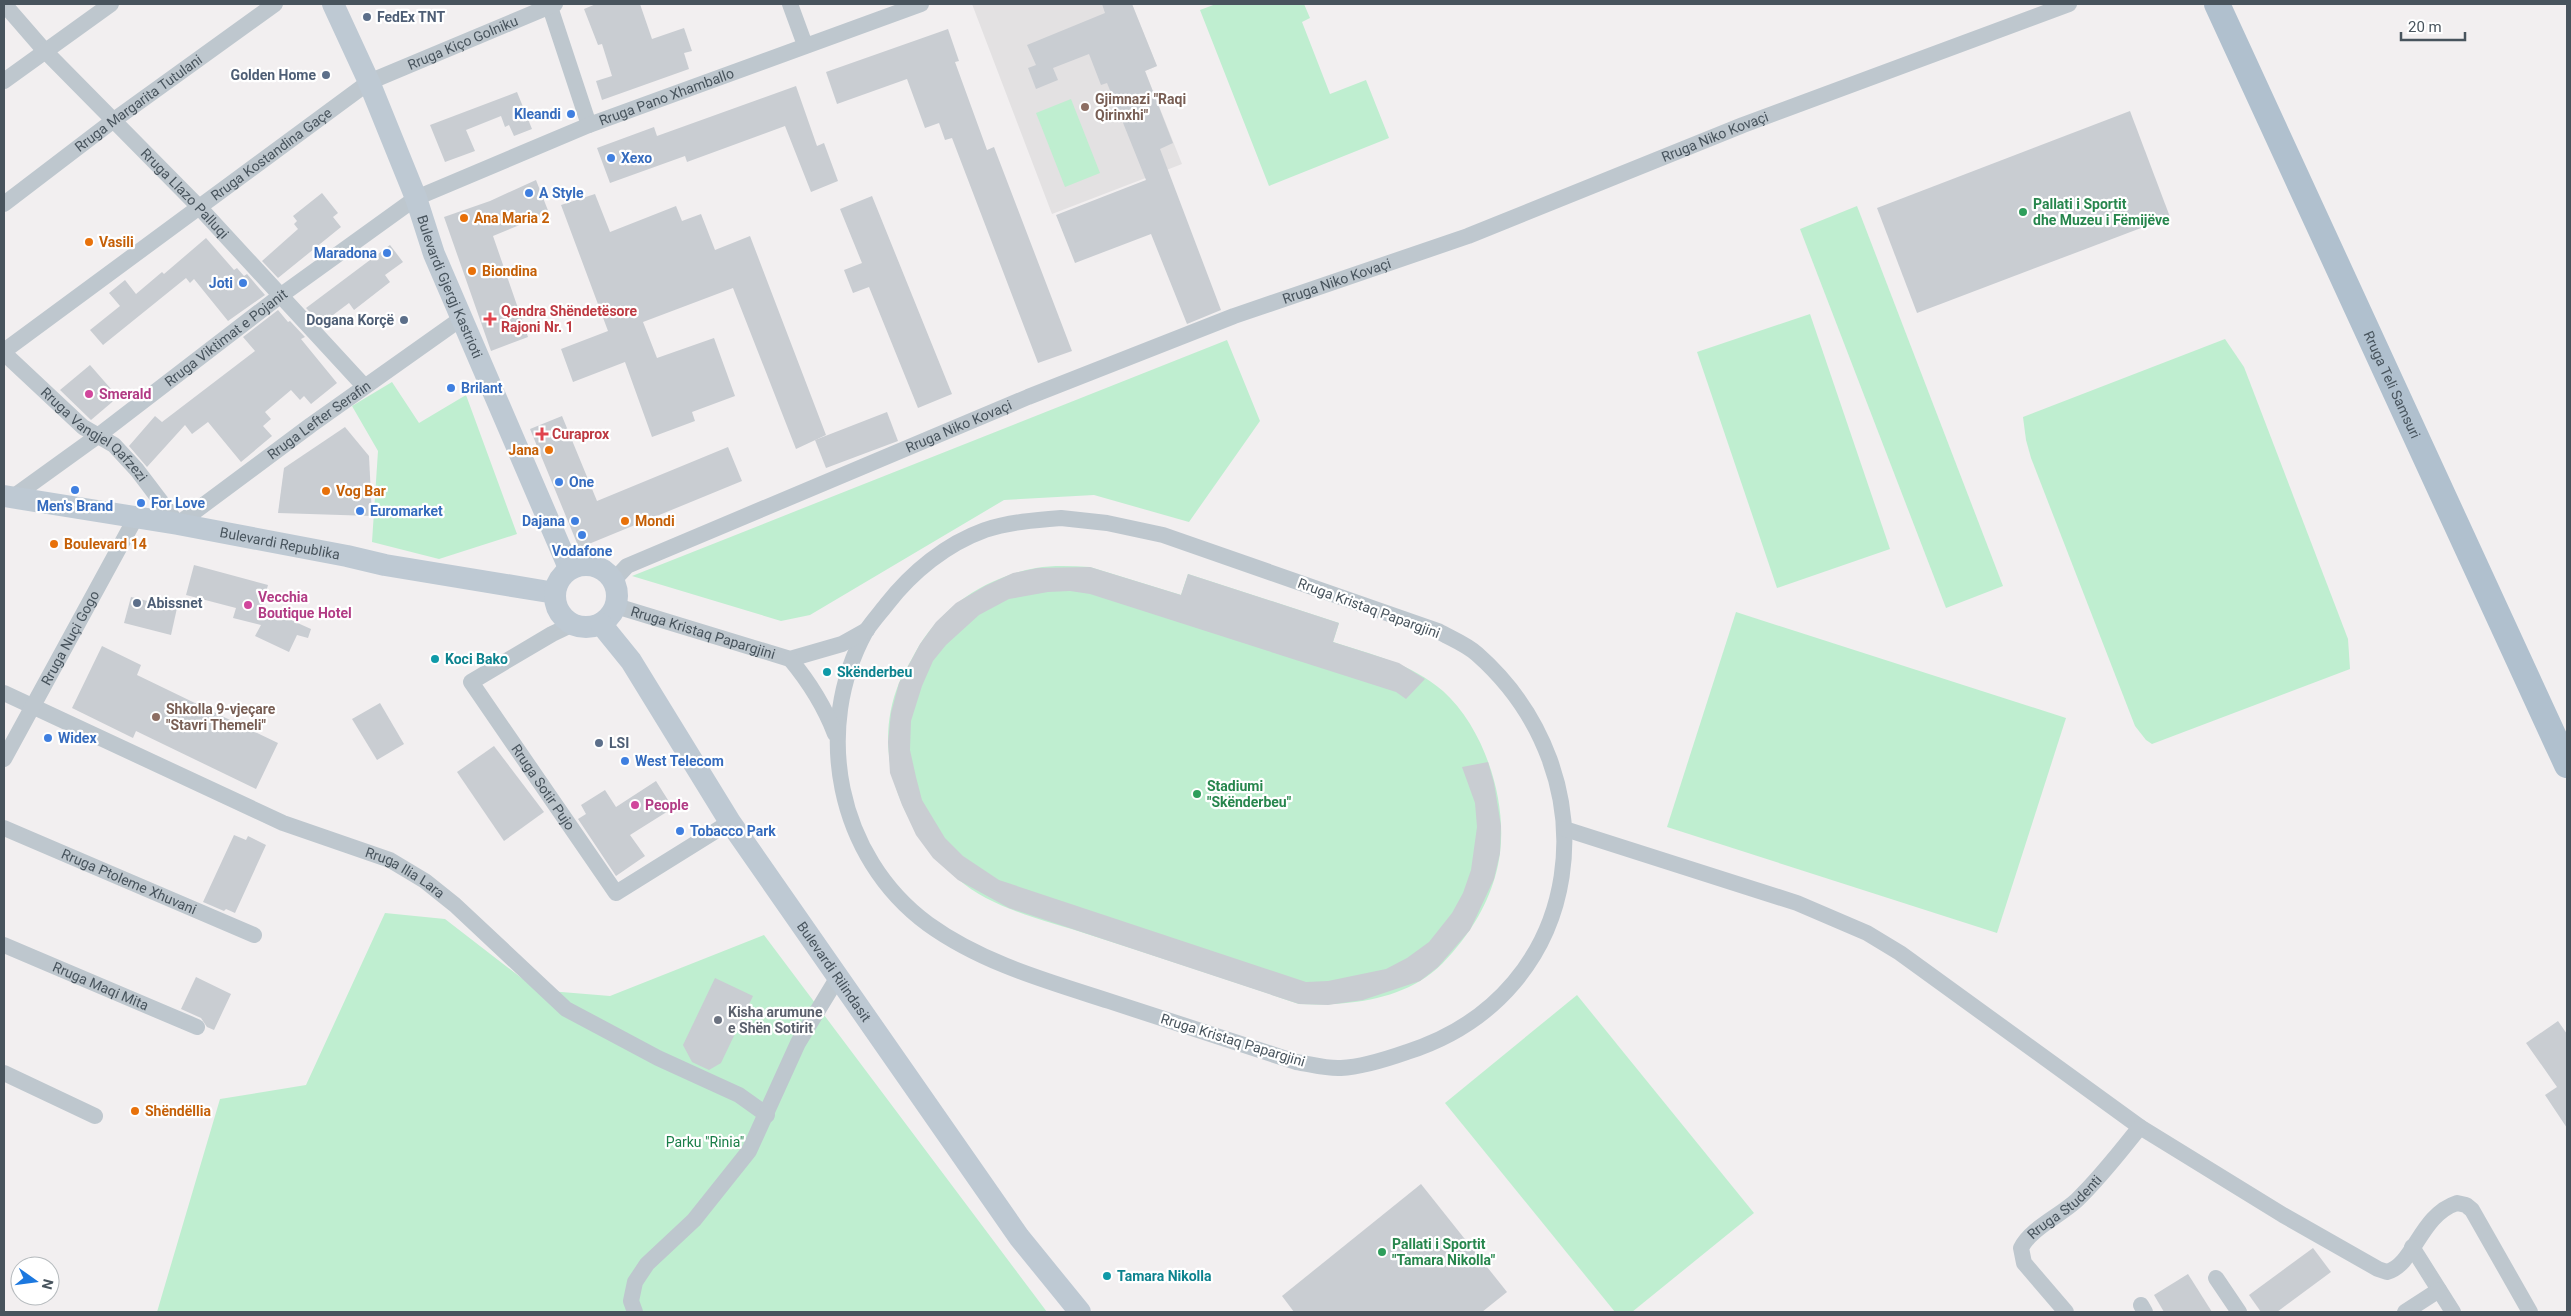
<svg xmlns="http://www.w3.org/2000/svg" width="2571" height="1316" viewBox="0 0 2571 1316" font-family="Roboto,sans-serif">
  <style>
    .education { fill: #e3e1e2 }
    .green { fill: #bfeed0 }
    .building { fill: #c9cdd2 }
    .lines { fill: none; stroke-linecap: round; stroke-linejoin: round }
    .street { stroke: #bec7ce; stroke-width: 16 }
    .secondary { stroke: #bec9d3; stroke-width: 22 }
    .primary { stroke: #b0c0ce; stroke-width: 26 }
    .service-dot { fill: #5c6f8a; stroke: #fff; stroke-width: 2 }
    .education-dot { fill: #8d6e63; stroke: #fff; stroke-width: 2 }
    .shop-dot { fill: #3f7fe0; stroke: #fff; stroke-width: 2 }
    .leisure-dot { fill: #2e9e5b; stroke: #fff; stroke-width: 2 }
    .food-dot { fill: #e8710a; stroke: #fff; stroke-width: 2 }
    .health-dot { fill: #e0444e; stroke: #fff; stroke-width: 2 }
    .hotel-dot { fill: #d1479c; stroke: #fff; stroke-width: 2 }
    .culture-dot { fill: #0f9aa8; stroke: #fff; stroke-width: 2 }
    .worship-dot { fill: #6b7280; stroke: #fff; stroke-width: 2 }
    .labels { text-anchor: middle; dominant-baseline: central; stroke-width: 4.5; stroke-linejoin: round; paint-order: stroke }
    .service-label { font-size: 14px; font-weight: bold; fill: #4e5e75; stroke: #fff; text-anchor: start }
    .street-label { font-size: 14px; fill: #48545d; stroke: #fff }
    .education-label { font-size: 14px; font-weight: bold; fill: #785e54; stroke: #fff; text-anchor: start }
    .shop-label { font-size: 14px; font-weight: bold; fill: #366cbe; stroke: #fff; text-anchor: start }
    .leisure-label { font-size: 14px; font-weight: bold; fill: #27864d; stroke: #fff; text-anchor: start }
    .food-label { font-size: 14px; font-weight: bold; fill: #c56008; stroke: #fff; text-anchor: start }
    .health-label { font-size: 14px; font-weight: bold; fill: #be3a42; stroke: #fff; text-anchor: start }
    .hotel-label { font-size: 14px; font-weight: bold; fill: #b23c85; stroke: #fff; text-anchor: start }
    .culture-label { font-size: 14px; font-weight: bold; fill: #0d838f; stroke: #fff; text-anchor: start }
    .worship-label { font-size: 14px; font-weight: bold; fill: #5b616d; stroke: #fff; text-anchor: start }
    .park-label { font-size: 14px; fill: #197e48; stroke: #fff }
  </style>
  <rect width="100%" height="100%" fill="#f2eff0"/>
  <polygon class="education" points="972,4 1132,4 1157,66 1145,71 1182,164 1052,214"/>
  <g class="green">
    <polygon points="1216,4 1304,4 1310,18 1302,22 1330,94 1366,80 1389,138 1269,186 1200,10"/>
    <polygon points="1071,99 1100,173 1065,187 1036,113"/>
    <polygon points="1857,206 2003,586 1946,608 1800,229"/>
    <polygon points="1810,314 1890,549 1777,588 1697,352"/>
    <polygon points="2225,339 2244,367 2348,639 2350,669 2152,744 2146,740 2135,726 2031,458 2026,440 2023,417"/>
    <polygon points="1227,340 1260,421 1189,522 1094,495 1004,500 810,615 781,621 632,576"/>
    <polygon points="392,382 419,423 466,395 517,534 439,559 372,542 378,451 352,406"/>
    <path d="M1090,567l91,28 7,-21 151,49 -6,19c38,12 79,22 110,49 41,37 64,108 57,162 -4,32 -19,64 -39,89 -11,14 -25,30 -41,39 -35,21 -81,25 -121,23 -70,-24 -141,-47 -212,-70 -42,-14 -95,-25 -129,-55 -56,-48 -88,-125 -59,-196 4,-10 11,-20 16,-30 24,-45 71,-76 121,-85 17,-3 36,-2 54,-1z"/>
    <polygon points="1736,612 2066,718 1997,933 1667,827"/>
    <polygon points="385,913 445,919 537,990 610,996 764,935 1047,1312 157,1312 220,1099 306,1085"/>
    <polygon points="1577,995 1754,1213 1632,1312 1615,1312 1445,1103"/>
  </g>
  <g class="building">
    <polygon points="596,4 640,4 652,39 684,28 692,51 684,53 689,69 602,100 596,81 612,76 602,44 598,45 584,9"/>
    <polygon points="1102,4 1132,4 1157,66 1145,71 1173,143 1160,149 1221,310 1187,324 1151,234 1075,263 1056,215 1146,180 1107,83 1101,85 1089,54 1053,68 1058,80 1036,89 1028,68 1036,65 1027,45 1105,13"/>
    <polygon points="948,29 959,61 955,62 987,150 994,147 1072,351 1038,363 952,138 945,140 939,123 925,128 907,79 837,104 826,72"/>
    <polygon points="796,86 817,146 824,143 838,181 811,192 785,126 687,162 685,156 610,183 597,148 654,127 657,136"/>
    <polygon points="517,92 532,129 514,136 509,125 505,127 501,116 466,130 475,151 445,162 430,125"/>
    <polygon points="2130,111 2170,217 1917,313 1877,208"/>
    <polygon points="536,180 549,213 493,236 528,337 491,351 444,217 490,201"/>
    <polygon points="322,193 338,213 333,217 341,227 278,278 262,261 298,229 294,224 297,221 293,216"/>
    <polygon points="595,194 610,232 676,206 682,221 701,214 715,250 750,236 826,435 796,449 733,288 643,322 657,358 714,338 735,396 692,412 695,421 652,437 625,362 573,382 561,349 608,331 561,205"/>
    <polygon points="872,196 952,394 918,408 869,287 853,293 844,270 862,263 840,209"/>
    <polygon points="206,238 234,270 237,268 244,276 247,274 265,295 228,321 194,279 190,283 186,278 103,345 90,330 120,306 109,293 125,280 136,294 162,272 164,274"/>
    <polygon points="390,245 403,262 385,275 390,282 354,310 349,303 321,324 306,308"/>
    <polygon points="278,310 288,322 290,321 305,337 301,339 337,383 311,404 304,396 300,400 291,390 265,412 271,419 263,426 272,436 241,462 208,422 192,434 185,425 147,467 129,446 155,416 162,422 255,351 243,337"/>
    <polygon points="90,365 118,397 91,420 60,390"/>
    <polygon points="887,412 898,441 826,468 815,440"/>
    <polygon points="562,416 597,501 728,447 742,481 579,548 530,429"/>
    <polygon points="345,427 369,456 372,516 278,513 284,468"/>
    <polygon points="194,565 268,585 262,607 311,629 308,638 297,635 289,652 255,636 261,625 233,618 236,608 186,595"/>
    <polygon points="1090,567 1181,595 1188,574 1339,623 1333,642 1399,663 1425,679 1406,699 1396,692 1090,594 1070,591 1048,592 1009,599 979,615 946,645 933,661 922,686 911,721 910,750 916,777 922,800 945,838 963,856 999,880 1306,982 1328,981 1386,969 1407,958 1429,942 1452,913 1463,893 1471,870 1477,827 1475,803 1462,767 1488,762 1494,783 1501,826 1500,853 1494,879 1470,930 1438,967 1420,981 1363,1000 1328,1005 1299,1004 1009,908 958,880 933,858 916,835 902,805 890,773 888,742 891,713 899,683 920,644 936,622 956,603 985,586 1013,573 1038,568"/>
    <polygon points="131,597 177,608 171,635 124,623"/>
    <polygon points="102,646 141,665 137,675 278,743 256,789 136,731 133,738 72,708"/>
    <polygon points="380,703 404,744 377,760 352,719"/>
    <polygon points="494,746 544,812 504,841 457,772"/>
    <polygon points="656,781 673,808 630,835 645,856 616,876 578,819 586,814 581,805 605,790 616,807"/>
    <polygon points="234,835 246,840 248,836 266,845 235,913 226,909 224,911 203,902"/>
    <polygon points="196,977 231,994 214,1030 207,1027 201,1018 181,1009"/>
    <polygon points="715,978 753,996 721,1063 709,1070 692,1062 683,1045"/>
    <polygon points="2558,1021 2567,1034 2567,1128 2545,1095 2557,1087 2526,1043"/>
    <polygon points="1421,1184 1507,1292 1482,1312 1294,1312 1282,1296"/>
    <polygon points="2313,1248 2331,1272 2277,1312 2261,1312 2249,1295"/>
    <polygon points="2188,1274 2212,1312 2164,1312 2154,1295"/>
  </g>
  <g class="lines">
    <g class="street">
      <path id="s1" d="M4,4l40,46 155,157 165,179"/>
      <polyline points="549,4 589,125"/>
      <polyline points="790,4 805,45"/>
      <polyline points="4,81 111,4"/>
      <path id="s2" d="M4,204l110,-84 161,-116"/>
      <path id="s3" d="M4,351l365,-269 186,-78"/>
      <path id="s4" d="M4,353l79,74 31,18 23,25 41,54 133,-99 151,-107"/>
      <path id="s5" d="M13,497l86,-62 181,-139 136,-98 173,-73 332,-121"/>
      <path d="M1061,518l46,5 56,12 275,96c12,7 28,13 39,23 137,121 112,340 -70,398 -20,7 -44,15 -66,16 -14,1 -31,-4 -45,-6 -63,-20 -125,-41 -187,-61 -62,-20 -127,-38 -181,-77 -91,-67 -116,-195 -62,-293 6,-9 14,-18 21,-27 25,-32 59,-60 98,-74 25,-8 50,-10 76,-12z"/>
      <path id="s6" d="M614,580l13,-14 401,-169 206,-81 234,-80 275,-111 326,-121"/>
      <path id="s7" d="M616,606l174,53 52,-15 25,-14"/>
      <path id="s8" d="M573,624l-21,10 -81,48 145,211 114,-71"/>
      <path d="M790,659c20,24 34,46 45,75"/>
      <path id="s9" d="M4,693l279,130 107,37 35,21 30,24 111,104 92,49 81,37 28,20"/>
      <path id="s10" d="M4,759l132,-242"/>
      <path id="s11" d="M4,828l250,107"/>
      <path d="M1565,829l232,74 70,30 33,20 240,174 143,88 95,54 9,3c27,-7 33,-57 70,-69l9,2 6,5 58,102"/>
      <path id="s12" d="M4,945l193,82"/>
      <polyline points="4,1073 95,1116"/>
      <polyline points="2412,1247 2453,1312"/>
      <polyline points="2216,1278 2239,1312"/>
      <polyline points="2141,1305 2145,1312"/>
      <polyline points="635,1312 631,1301 635,1282 647,1264 694,1220 749,1151 798,1043 838,977"/>
      <path id="s13" d="M2066,1312l-42,-49 -3,-15c10,-20 39,-32 56,-48 23,-22 43,-48 63,-73"/>
      <polyline points="2405,1312 2439,1290"/>
    </g>
    <g class="secondary">
      <path id="s14" d="M333,4l36,78 47,116 18,56 135,314"/>
      <path id="s15" d="M4,496l174,28 169,32 38,9 170,28"/>
      <circle cx="586" cy="596" r="31"/>
      <path id="s16" d="M601,624l30,37 99,161 289,415 61,75"/>
    </g>
    <path class="primary" id="s17" d="M2217,4l350,761"/>
  </g>
  <g class="service-dot">
    <circle cx="367" cy="17" r="5"/>
    <circle cx="326" cy="75" r="5"/>
    <circle cx="404" cy="320" r="5"/>
    <circle cx="137" cy="603" r="5"/>
    <circle cx="599" cy="743" r="5"/>
  </g>
  <g class="education-dot">
    <circle cx="1085" cy="107" r="5"/>
    <circle cx="156" cy="717" r="5"/>
  </g>
  <g class="shop-dot">
    <circle cx="571" cy="114" r="5"/>
    <circle cx="611" cy="158" r="5"/>
    <circle cx="529" cy="193" r="5"/>
    <circle cx="387" cy="253" r="5"/>
    <circle cx="243" cy="283" r="5"/>
    <circle cx="451" cy="388" r="5"/>
    <circle cx="559" cy="482" r="5"/>
    <circle cx="75" cy="490" r="5"/>
    <circle cx="141" cy="503" r="5"/>
    <circle cx="360" cy="511" r="5"/>
    <circle cx="575" cy="521" r="5"/>
    <circle cx="582" cy="535" r="5"/>
    <circle cx="48" cy="738" r="5"/>
    <circle cx="625" cy="761" r="5"/>
    <circle cx="680" cy="831" r="5"/>
  </g>
  <g class="leisure-dot">
    <circle cx="2023" cy="212" r="5"/>
    <circle cx="1197" cy="794" r="5"/>
    <circle cx="1382" cy="1252" r="5"/>
  </g>
  <g class="food-dot">
    <circle cx="464" cy="218" r="5"/>
    <circle cx="89" cy="242" r="5"/>
    <circle cx="472" cy="271" r="5"/>
    <circle cx="549" cy="450" r="5"/>
    <circle cx="326" cy="491" r="5"/>
    <circle cx="625" cy="521" r="5"/>
    <circle cx="54" cy="544" r="5"/>
    <circle cx="135" cy="1111" r="5"/>
  </g>
  <g class="health-dot">
    <path d="M487.5 311.5h5v5h5v5h-5v5h-5v-5h-5v-5h5z"/>
    <path d="M539.5 426.5h5v5h5v5h-5v5h-5v-5h-5v-5h5z"/>
  </g>
  <g class="hotel-dot">
    <circle cx="89" cy="394" r="5"/>
    <circle cx="248" cy="605" r="5"/>
    <circle cx="635" cy="805" r="5"/>
  </g>
  <g class="culture-dot">
    <circle cx="435" cy="659" r="5"/>
    <circle cx="827" cy="672" r="5"/>
    <circle cx="1107" cy="1276" r="5"/>
  </g>
  <circle class="worship-dot" cx="718" cy="1020" r="5"/>
  <g class="labels">
    <g class="service-label">
      <text x="377" y="17">FedEx TNT</text>
      <text x="316" y="75" text-anchor="end">Golden Home</text>
      <text x="394" y="320" text-anchor="end">Dogana Korçë</text>
      <text x="147" y="603">Abissnet</text>
      <text x="609" y="743">LSI</text>
    </g>
    <g class="street-label">
      <text stroke="none"><textPath href="#s3" startOffset="555">Rruga Kiço Golniku</textPath></text>
      <text stroke="none"><textPath href="#s5" startOffset="772">Rruga Pano Xhamballo</textPath></text>
      <text stroke="none"><textPath href="#s2" startOffset="168">Rruga Margarita Tutulani</textPath></text>
      <text stroke="none"><textPath href="#s6" startOffset="1189">Rruga Niko Kovaçi</textPath></text>
      <text stroke="none"><textPath href="#s3" startOffset="332">Rruga Kostandina Gaçe</textPath></text>
      <text stroke="none"><textPath href="#s1" startOffset="262">Rruga Llazo Palluqi</textPath></text>
      <text stroke="none"><textPath href="#s6" startOffset="784">Rruga Niko Kovaçi</textPath></text>
      <text stroke="none"><textPath href="#s14" startOffset="306">Bulevardi Gjergj Kastrioti</textPath></text>
      <text stroke="none"><textPath href="#s5" startOffset="266">Rruga Viktimat e Pojanit</textPath></text>
      <text stroke="none"><textPath href="#s17" startOffset="419">Rruga Teli Samsuri</textPath></text>
      <text stroke="none"><textPath href="#s4" startOffset="421">Rruga Lefter Serafin</textPath></text>
      <text stroke="none"><textPath href="#s6" startOffset="379">Rruga Niko Kovaçi</textPath></text>
      <text stroke="none"><textPath href="#s4" startOffset="122">Rruga Vangjel Qafzezi</textPath></text>
      <text stroke="none"><textPath href="#s15" startOffset="280">Bulevardi Republika</textPath></text>
      <text transform="translate(1369 608) rotate(20)">Rruga Kristaq Papargjini</text>
      <text stroke="none"><textPath href="#s7" startOffset="91">Rruga Kristaq Papargjini</textPath></text>
      <text stroke="none"><textPath href="#s10" startOffset="138">Rruga Nuçi Gogo</textPath></text>
      <text stroke="none"><textPath href="#s8" startOffset="245">Rruga Sotir Pujo</textPath></text>
      <text stroke="none"><textPath href="#s9" startOffset="440">Rruga Ilia Lara</textPath></text>
      <text stroke="none"><textPath href="#s11" startOffset="136">Rruga Ptoleme Xhuvani</textPath></text>
      <text stroke="none"><textPath href="#s16" startOffset="419">Bulevardi Rilindasit</textPath></text>
      <text stroke="none"><textPath href="#s12" startOffset="105">Rruga Maqi Mita</textPath></text>
      <text transform="translate(1233 1040) rotate(17)">Rruga Kristaq Papargjini</text>
      <text stroke="none"><textPath href="#s13" startOffset="140">Rruga Studenti</textPath></text>
    </g>
    <g class="education-label">
      <text x="1095" y="99">Gjimnazi "Raqi<tspan x="1095" dy="16">Qirinxhi"</tspan></text>
      <text x="166" y="709">Shkolla 9-vjeçare<tspan x="166" dy="16">"Stavri Themeli"</tspan></text>
    </g>
    <g class="shop-label">
      <text x="561" y="114" text-anchor="end">Kleandi</text>
      <text x="621" y="158">Xexo</text>
      <text x="539" y="193">A Style</text>
      <text x="377" y="253" text-anchor="end">Maradona</text>
      <text x="233" y="283" text-anchor="end">Joti</text>
      <text x="461" y="388">Brilant</text>
      <text x="569" y="482">One</text>
      <text x="151" y="503">For Love</text>
      <text x="75" y="506" text-anchor="middle">Men's Brand</text>
      <text x="370" y="511">Euromarket</text>
      <text x="565" y="521" text-anchor="end">Dajana</text>
      <text x="582" y="551" text-anchor="middle">Vodafone</text>
      <text x="58" y="738">Widex</text>
      <text x="635" y="761">West Telecom</text>
      <text x="690" y="831">Tobacco Park</text>
    </g>
    <g class="leisure-label">
      <text x="2033" y="204">Pallati i Sportit<tspan x="2033" dy="16">dhe Muzeu i Fëmijëve</tspan></text>
      <text x="1207" y="786">Stadiumi<tspan x="1207" dy="16">"Skënderbeu"</tspan></text>
      <text x="1392" y="1244">Pallati i Sportit<tspan x="1392" dy="16">"Tamara Nikolla"</tspan></text>
    </g>
    <g class="food-label">
      <text x="474" y="218">Ana Maria 2</text>
      <text x="99" y="242">Vasili</text>
      <text x="482" y="271">Biondina</text>
      <text x="539" y="450" text-anchor="end">Jana</text>
      <text x="336" y="491">Vog Bar</text>
      <text x="635" y="521">Mondi</text>
      <text x="64" y="544">Boulevard 14</text>
      <text x="145" y="1111">Shëndëllia</text>
    </g>
    <g class="health-label">
      <text x="501" y="311">Qendra Shëndetësore<tspan x="501" dy="16">Rajoni Nr. 1</tspan></text>
      <text x="552" y="434">Curaprox</text>
    </g>
    <g class="hotel-label">
      <text x="99" y="394">Smerald</text>
      <text x="258" y="597">Vecchia<tspan x="258" dy="16">Boutique Hotel</tspan></text>
      <text x="645" y="805">People</text>
    </g>
    <g class="culture-label">
      <text x="445" y="659">Koci Bako</text>
      <text x="837" y="672">Skënderbeu</text>
      <text x="1117" y="1276">Tamara Nikolla</text>
    </g>
    <g class="worship-label">
      <text x="728" y="1012">Kisha arumune<tspan x="728" dy="16">e Shën Sotirit</tspan></text>
    </g>
    <g class="park-label">
      <text x="705" y="1142">Parku "Rinia"</text>
    </g>
  </g>
  <rect width="2571" height="1316" fill="none" stroke="#48545d" stroke-width="10"/>
  <g transform="translate(35 1281) rotate(104)"><circle r="24" fill="#ffffff" stroke="#b6bbbe"/>
  <path d="M0-4L9 19L0 12L-9 19Z" fill="#1c78df"/>
  <text y="-8" font-size="14" font-weight="bold" text-anchor="middle" fill="#48545d">N</text>
  </g>
  <path d="M2401 32v8h64v-8" fill="none" stroke="#48545d" stroke-width="2.5"/>
  <text x="2408" y="32" font-size="15" fill="#48545d" stroke="#ffffff" stroke-width="4" paint-order="stroke">20 m</text>
</svg>
